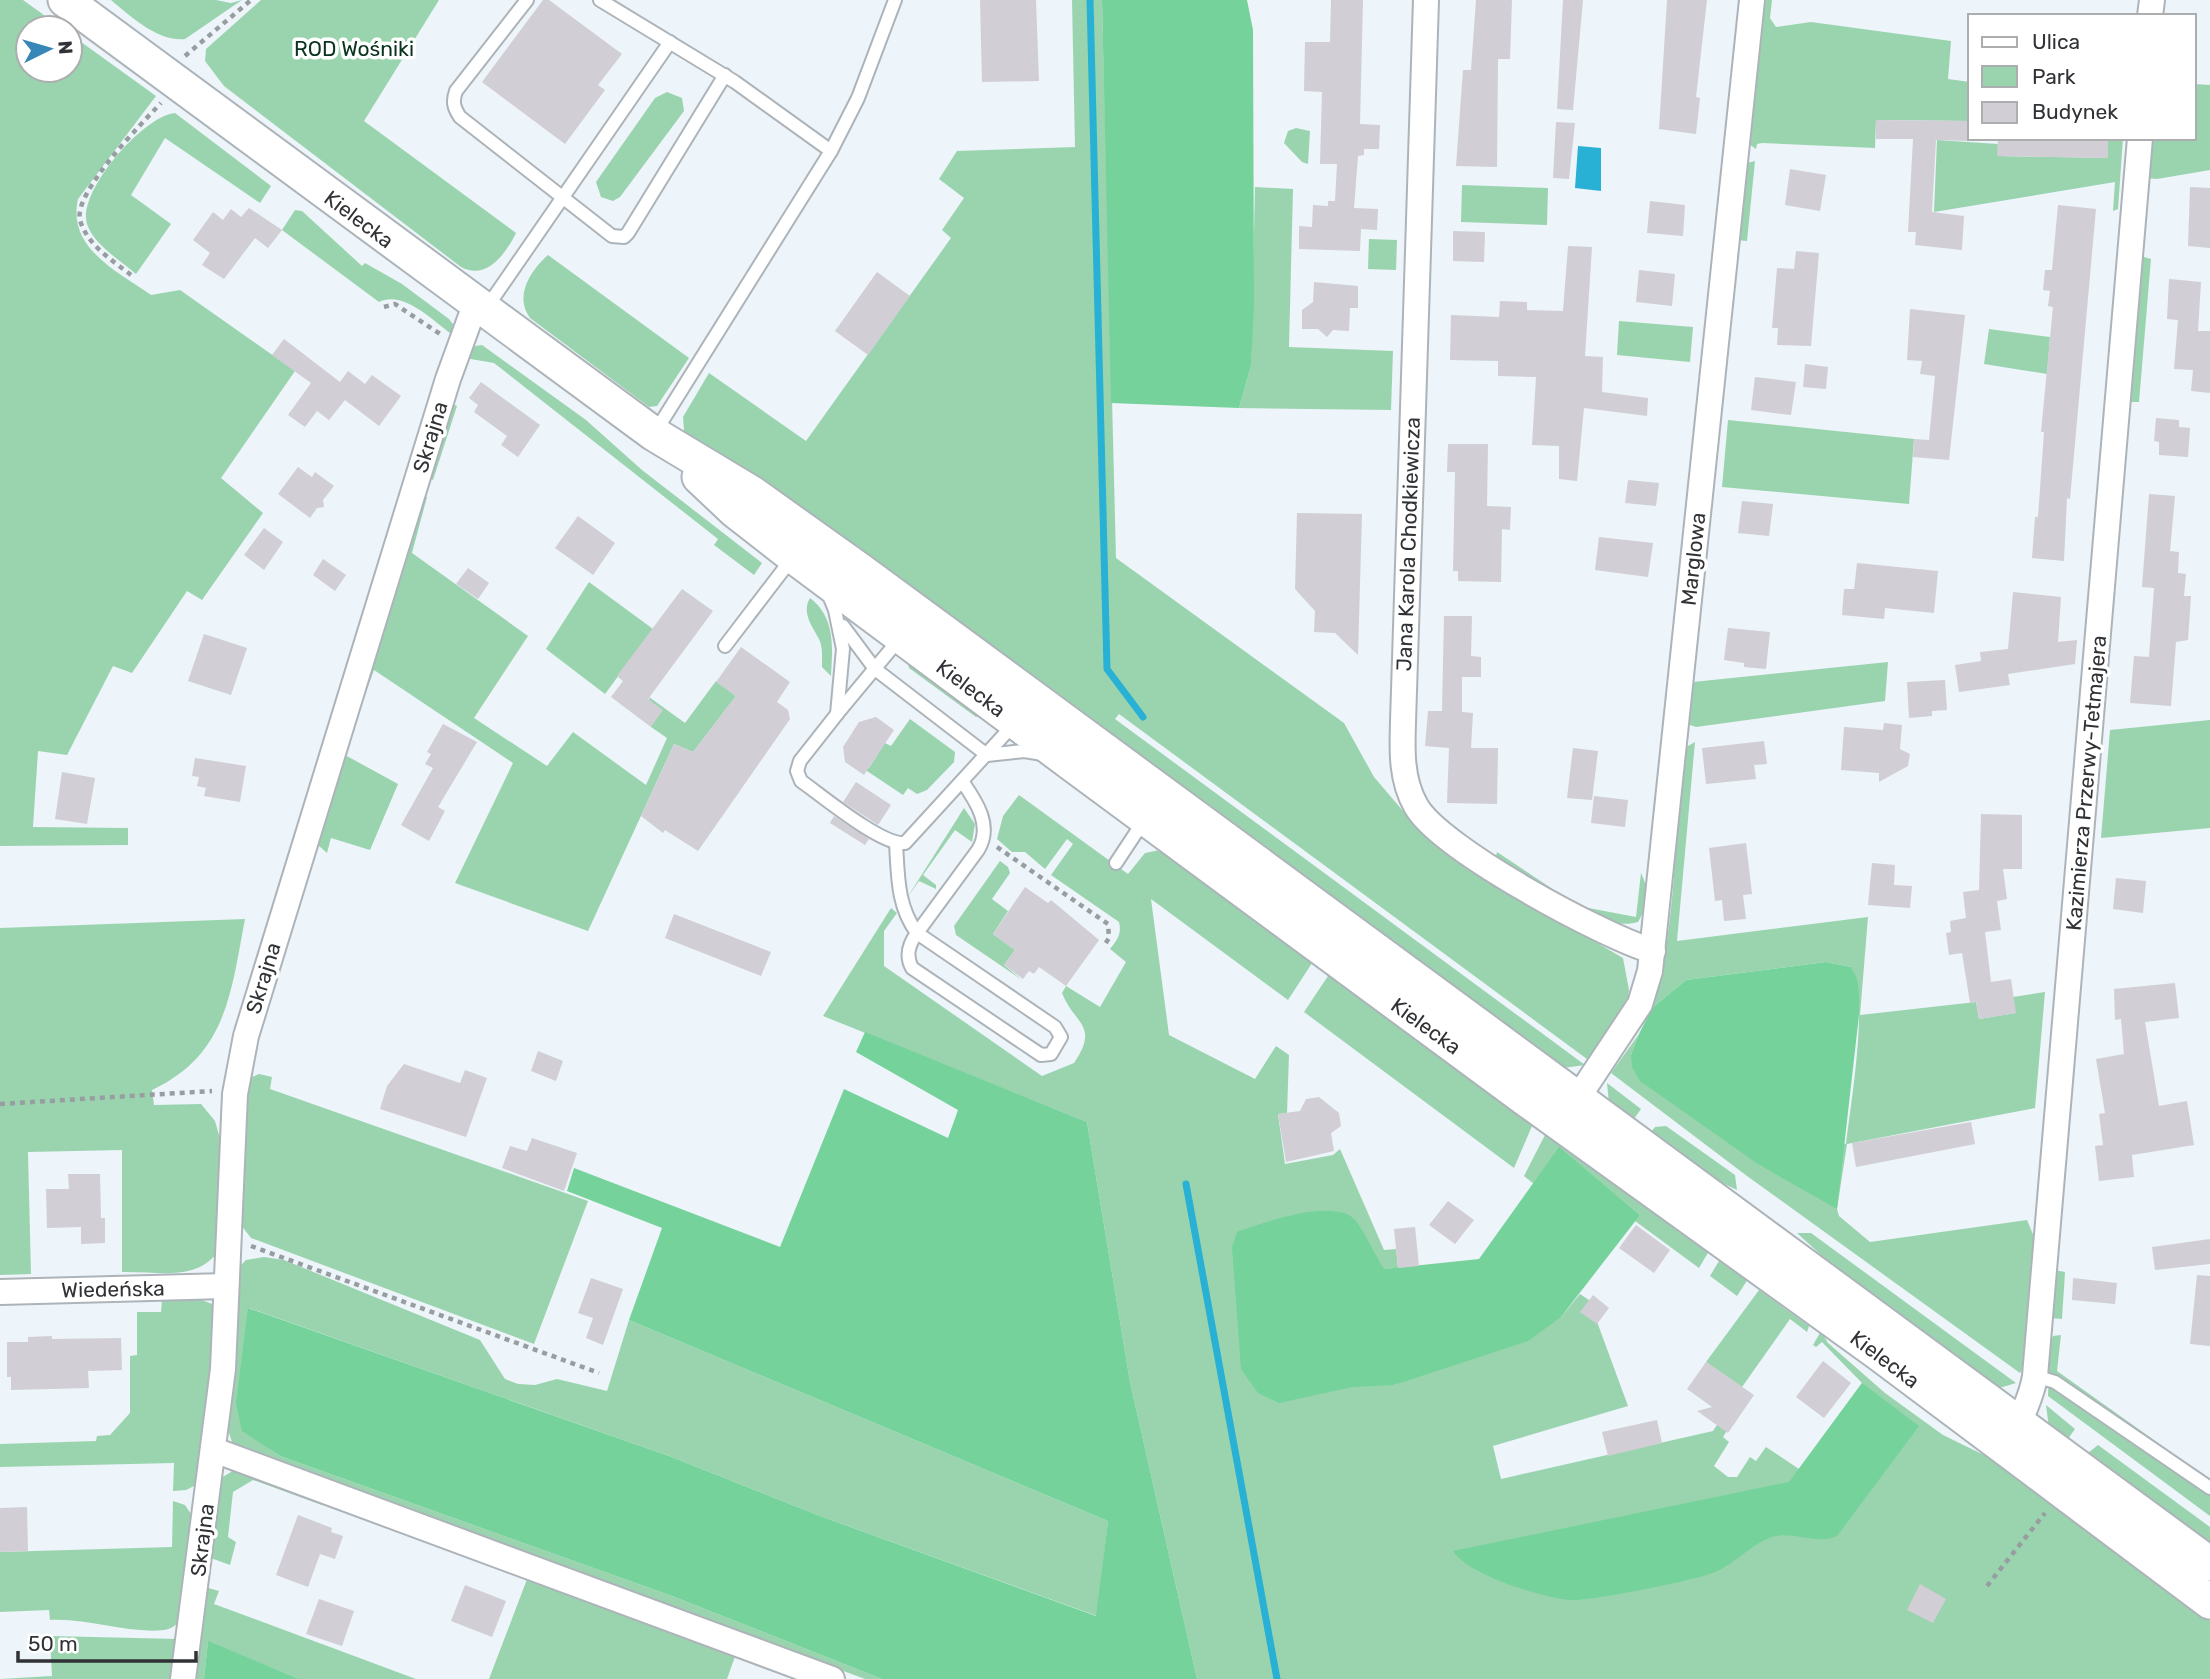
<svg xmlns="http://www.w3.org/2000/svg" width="2210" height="1679" viewBox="0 0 2210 1679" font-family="Rubik,sans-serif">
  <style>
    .green { fill: #9ad4af }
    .forest { fill: #74d29a }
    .water { fill: #28b1d4 }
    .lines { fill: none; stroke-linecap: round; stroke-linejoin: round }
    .stream { stroke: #28b1d4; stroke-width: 7 }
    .building { fill: #d1ced6 }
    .lane-casing { stroke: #adb4b9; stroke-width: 16 }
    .street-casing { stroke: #adb4b9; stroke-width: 28 }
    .secondary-casing { stroke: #adb4b9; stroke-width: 37 }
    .path { stroke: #989da1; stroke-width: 4.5; stroke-dasharray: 5 5; stroke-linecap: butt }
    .lane { stroke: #fff; stroke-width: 12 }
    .street { stroke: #fff; stroke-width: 24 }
    .secondary { stroke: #fff; stroke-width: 33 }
    .labels { text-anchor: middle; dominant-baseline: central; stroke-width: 7; stroke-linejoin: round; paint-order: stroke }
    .park-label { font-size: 21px; fill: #09331d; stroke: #fff }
    .street-label { font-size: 21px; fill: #303235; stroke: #fff }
  </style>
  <rect width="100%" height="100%" fill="#edf4fa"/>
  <g class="green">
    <path d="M0,0h23l39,28h-34v42h42v-36l86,62 -78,103c-11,49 39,72 73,96l29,-5 115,81 -74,107 42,35 -61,87 -15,-9 -55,82 -19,-7 -46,89 -29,-4 -5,76 95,1v17l-128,1z"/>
    <path d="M111,0h105l15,3 11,-3 -57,39c-27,3 -55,-23 -74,-39z"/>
    <path d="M261,0h178l-75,121 152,112c-10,20 -29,48 -55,34l-237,-181 -19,-25 1,-12z"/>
    <polygon points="1072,0 1102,0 1116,558 1344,723 1374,777 1415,825 1471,869 1623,958 1629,990 1626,1010 1591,1062 1119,714 1115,719 1585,1065 1563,1068 684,431 683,417 709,373 806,441 951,238 942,230 964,198 939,179 957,151 1075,147"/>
    <polygon points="1761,0 1772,0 1770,18 1776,27 1811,22 1951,41 1948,79 1970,82 1970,121 1876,120 1875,148 1762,143 1757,144 1756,149 1746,142"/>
    <polygon points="2194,84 2210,85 2210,170 2157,179 2146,178 2149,138 2194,138"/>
    <polygon points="667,92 682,98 684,111 620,197 613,201 601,197 596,182 655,98"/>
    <path d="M175,113l96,73 -11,17 -95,-65 -34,57 40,29 -35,50c-16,-14 -42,-29 -49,-50 -10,-32 56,-108 88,-111z"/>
    <polygon points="1296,128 1310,131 1308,164 1302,162 1284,143 1288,131"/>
    <polygon points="2108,138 2123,138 2118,209 2113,211 2115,182 1934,212 1937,140 1998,144 1998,156 2107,158"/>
    <polygon points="1755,161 1747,241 1735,240 1747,163"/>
    <polygon points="1462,185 1548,188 1547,225 1461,222"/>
    <polygon points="1255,187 1293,189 1289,347 1393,351 1391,410 1239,408 1251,366"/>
    <path d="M295,210l7,1 60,55 3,-3 37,21 47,35 4,5 1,12c-20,-14 -50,-46 -75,-34l-97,-72z"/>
    <polygon points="1369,239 1397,240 1396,270 1368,269"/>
    <path d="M548,255l141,103 -32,48 -8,1 -119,-89c-16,-22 0,-47 18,-63z"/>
    <polygon points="2138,255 2151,259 2139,402 2126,402"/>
    <polygon points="1619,321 1693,327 1690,362 1617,355"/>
    <polygon points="1989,329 2050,337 2047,374 1984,364"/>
    <polygon points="482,345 586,420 642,470 762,563 754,575 714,545 718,539 494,363 465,358 475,346"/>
    <polygon points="450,403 457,406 433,480 428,478"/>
    <polygon points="1728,420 1914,439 1909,504 1722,487"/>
    <polygon points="422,494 427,497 412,553 528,636 474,718 547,766 573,732 646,785 667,738 651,727 649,697 685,723 716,681 736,696 693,752 674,744 588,931 455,883 513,763 374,670 362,703 358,700"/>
    <polygon points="589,582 653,629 605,694 546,649"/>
    <path d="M810,598c25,19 23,48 21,78l-9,-9c0,-8 1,-20 -3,-28 -6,-12 -18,-26 -9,-41z"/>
    <polygon points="907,660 983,716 976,717 909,668"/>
    <polygon points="1888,662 1885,701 1696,727 1684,723 1693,682"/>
    <polygon points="910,719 955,752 954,762 927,790 917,794 908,788 903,795 864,769 869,768 885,743 891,746"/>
    <polygon points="2210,720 2210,828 2101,838 2110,730"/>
    <path d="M1695,742l-18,199 191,-24 -8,98 116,-13 3,17 36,-6 -2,-16 32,-5 -10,116 -188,36 -10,65 2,7 31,26 157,-22 8,19 -11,128 -4,6 -273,-197 -136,-103 28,-39 -8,21 215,89c4,-35 24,-152 5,-177l-25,-5 -140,18 -34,28c25,-81 23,-173 29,-258z"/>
    <polygon points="345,755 398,784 370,850 331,838 327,853 318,845"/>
    <path d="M1019,795l109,79 17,-21 15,-3 154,110 -26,40 -137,-101 18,136 86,44 21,-33 13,9 -2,58 -9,1 7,50 48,-9 7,-6 44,101 12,-1 2,19 -14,1 10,116 167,-68 19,-23 9,6 39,106 -135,40 8,33 212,-48 11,-17 5,13 -6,10 6,5 -15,24 14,11h9l13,-20 6,4 10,-14 33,22 63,-86 -40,-41 -6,5 -3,-2 8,-14 7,12 57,50 58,42 45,22 222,164v58h-1013l-67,-297 -43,-260 -264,-106 68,-108 6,5 -13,18v35l158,110 32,-13c26,-38 0,-39 -12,-70l4,-7 34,21 26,-45 -16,-13c7,-9 12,-15 9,-27l-68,-47 22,-31 -6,-5 -22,30 -20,-17h-13l-15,-13 6,-23z"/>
    <polygon points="964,808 975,824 972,842 955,830 923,875 936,885 936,889 919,881 907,898"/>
    <path d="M1497,852l81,54 58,11 5,-44c9,18 7,32 -3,49 -40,12 -108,-40 -143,-61z"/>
    <polygon points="1000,861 1008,867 1010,873 992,899 1008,911 993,934 1015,950 1004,965 1022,980 956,935 954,926"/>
    <path d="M245,919c-14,73 -18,136 -93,171l2,15 47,-1 14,17 8,28 -5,103c-23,30 -60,19 -96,20v-122l-94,2 3,122 -31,1v-347z"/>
    <polygon points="1330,973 1517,1109 1518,1115 1532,1126 1514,1168 1304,1012"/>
    <polygon points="259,1074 272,1077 270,1089 588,1201 534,1344 251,1238 241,1225 247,1084 250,1078"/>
    <polygon points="1607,1083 1641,1109 1631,1123 1609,1103"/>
    <polygon points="1666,1126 1735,1175 1737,1190 1706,1175 1648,1136 1655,1127"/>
    <polygon points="1547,1131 1709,1251 1699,1268 1635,1221 1640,1215 1559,1148 1534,1184 1524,1176"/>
    <polygon points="1797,1233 1811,1233 2016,1383 1996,1389 1869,1299"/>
    <polygon points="264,1257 284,1260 480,1340 505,1379 518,1384 535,1385 557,1379 607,1391 629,1320 1108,1521 1097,1616 820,1516 669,1456 249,1308 243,1431 280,1456 672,1596 882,1679 865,1679 241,1449 232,1442 226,1424 239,1267 246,1260"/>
    <polygon points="1719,1261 1748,1279 1737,1296 1710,1276"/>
    <polygon points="2054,1270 2065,1272 2062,1319 2050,1318"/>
    <polygon points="1759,1290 1809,1326 1807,1332 1790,1319 1742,1387 1706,1362"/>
    <polygon points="162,1299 202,1300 217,1306 200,1483 186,1490 173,1491 174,1463 0,1467 0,1444 96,1441 97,1436 110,1435 130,1413 130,1356 137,1355 137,1312 161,1312"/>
    <polygon points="2061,1335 2057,1371 2210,1480 2210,1516 2048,1396 2050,1343 2053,1336"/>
    <polygon points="2046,1405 2075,1429 2065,1443 2049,1428"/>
    <polygon points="2098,1445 2210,1527 2210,1550 2083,1457"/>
    <polygon points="236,1469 322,1498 322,1505 253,1480 233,1492 228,1537 236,1542 230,1565 208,1557 221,1478"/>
    <path d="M173,1501l12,4 6,9 1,15 -10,90c-5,5 -10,10 -18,11 -35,4 -75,-12 -114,-10l-1,-10 -49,2v-60l172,-5z"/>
    <polygon points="529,1574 737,1651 727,1679 489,1679"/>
    <polygon points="205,1587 219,1591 214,1604 416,1679 299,1679 208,1642 204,1679 193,1679"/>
    <polygon points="50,1636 178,1639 172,1679 0,1679 52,1676"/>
  </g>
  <g class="forest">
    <polygon points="1102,0 1247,0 1253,30 1254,306 1251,366 1239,408 1111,403"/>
    <path d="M1826,962l25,5c10,13 8,33 8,48l-22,194 -79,-45 -118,-83 -8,-14 -1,-12 8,-21 13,-26 34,-28z"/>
    <polygon points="865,1032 1087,1122 1130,1382 1197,1679 882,1679 672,1596 280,1456 242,1431 236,1403 248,1308 669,1456 820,1516 1096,1616 1108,1521 629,1320 662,1228 567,1191 574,1168 780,1247 844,1089 948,1138 958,1110 856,1052"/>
    <path d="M1559,1147l81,68 -79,102 -33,24 -134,44 -42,2 -73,16 -21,-10 -17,-24 -9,-122 5,-15c26,-9 92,-33 116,-14 9,8 23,39 31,51l95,-10z"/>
    <path d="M1862,1383l57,43 -82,110c-21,10 -46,-7 -68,2 -20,8 -34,26 -54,34 -18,8 -128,30 -146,28 -28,-3 -101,-25 -116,-49l336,-69z"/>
    <polygon points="208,1641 299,1679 204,1679"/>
  </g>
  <polygon class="water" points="1578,146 1601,148 1601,191 1575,188"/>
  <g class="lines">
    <g class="stream">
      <polyline points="1090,0 1107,669 1143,717"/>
      <polyline points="1186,1184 1277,1679"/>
    </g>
  </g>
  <g class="building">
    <polygon points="543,0 549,0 622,54 598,85 605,90 565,144 482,82"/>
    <polygon points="980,0 1036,0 1039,81 982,82"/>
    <polygon points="1331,0 1363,0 1360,124 1380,125 1379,149 1364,149 1364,155 1358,156 1354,208 1378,209 1377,230 1361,229 1360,251 1299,249 1299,226 1312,227 1313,205 1328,206 1328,201 1335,201 1337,164 1320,164 1322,92 1304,91 1305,42 1330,42"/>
    <polygon points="1476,0 1512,0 1510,59 1498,59 1497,167 1456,166 1463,70 1471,70"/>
    <polygon points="1563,0 1583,0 1573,110 1557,109"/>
    <polygon points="1667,0 1707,0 1696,97 1700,98 1696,134 1659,129"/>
    <polygon points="1876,120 1970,121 1970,141 1936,140 1932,212 1964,216 1962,250 1915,245 1916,232 1908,232 1913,139 1876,139"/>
    <polygon points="1556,122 1575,123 1569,179 1553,178"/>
    <polygon points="1998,138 2108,138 2108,158 1997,156"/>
    <polygon points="1790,169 1826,175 1820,211 1785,205"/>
    <polygon points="2190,187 2210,188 2210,248 2188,246"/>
    <polygon points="1650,201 1685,205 1683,236 1647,233"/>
    <polygon points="2058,205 2096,209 2070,499 2067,498 2064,561 2032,558 2035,517 2038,517 2044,432 2041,432 2053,307 2048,306 2050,291 2043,290 2045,270 2052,270"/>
    <polygon points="249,208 282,230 268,248 255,238 224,279 202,265 210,253 193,240 213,212 223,220 231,209 241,217"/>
    <polygon points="1453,231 1485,232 1484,262 1453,261"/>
    <polygon points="1568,246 1592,247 1585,356 1603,357 1602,392 1648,398 1647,416 1584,408 1577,481 1559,479 1559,446 1532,445 1536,377 1498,376 1498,361 1450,360 1451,315 1499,317 1500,301 1527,302 1527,310 1563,311"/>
    <polygon points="1796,251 1819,253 1811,346 1777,345 1778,328 1772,328 1777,268 1794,269"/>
    <polygon points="1639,270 1675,274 1672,306 1636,302"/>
    <polygon points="877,272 910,296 868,355 835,331"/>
    <polygon points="2169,279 2201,282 2198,331 2210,331 2210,393 2191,391 2193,370 2174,369 2178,320 2167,319"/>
    <polygon points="1314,282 1358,286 1358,308 1350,308 1349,331 1333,330 1327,337 1318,329 1302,329 1302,310 1313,302"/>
    <polygon points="1910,309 1965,315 1949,460 1913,457 1914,439 1929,440 1935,376 1920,374 1922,361 1907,360"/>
    <polygon points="284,339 340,382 348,371 365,384 372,375 401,396 379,426 345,400 329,420 317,411 305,427 288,415 311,383 272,355"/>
    <polygon points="1805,364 1828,367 1826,389 1803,387"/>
    <polygon points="1755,377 1796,382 1791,415 1751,410"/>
    <polygon points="481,382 540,425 518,457 501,445 507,436 474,412 478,405 469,398"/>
    <polygon points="2156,418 2179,420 2179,427 2190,428 2188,457 2159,455 2159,442 2154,441"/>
    <polygon points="1448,444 1488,444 1487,506 1511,507 1510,530 1502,529 1501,582 1458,581 1458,571 1453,571 1455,472 1447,472"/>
    <polygon points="298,467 312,477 315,472 334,486 323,500 324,507 317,508 310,518 278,494"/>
    <polygon points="1628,480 1659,483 1656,506 1625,503"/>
    <polygon points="2149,494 2175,496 2170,551 2179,552 2178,573 2186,574 2184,596 2191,596 2188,640 2176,642 2171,706 2130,703 2134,656 2149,657 2154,588 2142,587"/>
    <polygon points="1742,501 1773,504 1769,536 1738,533"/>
    <polygon points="1297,513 1362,514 1358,655 1335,633 1314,632 1315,611 1295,589"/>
    <polygon points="578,516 615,543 593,575 555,548"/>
    <polygon points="264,528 283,542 264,570 244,555"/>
    <polygon points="1599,537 1653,543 1648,577 1595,570"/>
    <polygon points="323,559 346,575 335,591 313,575"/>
    <polygon points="1857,563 1938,571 1934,613 1885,608 1884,619 1842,615 1844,589 1854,589"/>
    <polygon points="468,568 489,583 478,599 456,584"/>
    <polygon points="682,589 713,611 648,699 663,710 651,727 611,697 623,681 617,676"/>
    <polygon points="2013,592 2061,597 2058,642 2077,640 2075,664 2008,674 2010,685 1959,692 1955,665 1981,661 1980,652 2008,649"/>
    <polygon points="1444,616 1472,616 1471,656 1481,657 1481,677 1462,677 1462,712 1473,713 1471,748 1498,748 1497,804 1447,803 1449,748 1425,746 1428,711 1442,711"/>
    <polygon points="1728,628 1770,632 1766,669 1744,667 1744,663 1724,660"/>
    <polygon points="204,634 247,648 231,695 188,681"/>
    <polygon points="741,647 790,682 777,702 788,710 790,719 698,851 665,830 663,833 641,816 674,744 693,752 736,696 716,682"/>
    <polygon points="1945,680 1947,710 1932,711 1932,716 1909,718 1907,682"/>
    <polygon points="876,717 894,730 864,775 845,762 843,747 859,722"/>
    <polygon points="1884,723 1902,725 1900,749 1910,754 1908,766 1879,782 1879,773 1841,770 1844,727 1883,730"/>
    <polygon points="443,724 477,742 438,807 445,811 429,841 401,825 433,768 425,764 431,754 427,752"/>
    <polygon points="1764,741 1767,764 1754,765 1756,779 1706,784 1702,748"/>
    <polygon points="1573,748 1598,751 1592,800 1567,798"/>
    <polygon points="195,758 246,766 240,802 204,796 206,788 197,786 199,777 192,776"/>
    <polygon points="62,772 95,778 87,824 55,819"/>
    <polygon points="856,782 891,805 878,825 843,802"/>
    <polygon points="1594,796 1628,800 1625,827 1591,823"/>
    <polygon points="1981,814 2022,815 2022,869 2003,869 2007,899 1997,901 2001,930 1985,932 1991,982 2011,979 2016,1013 1979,1019 1976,1002 1970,1003 1962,953 1949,955 1946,933 1951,932 1950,921 1966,918 1963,892 1979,890"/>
    <polygon points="834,816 869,839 865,845 830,823"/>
    <polygon points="1746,843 1752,894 1743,895 1746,919 1724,921 1722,900 1715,901 1709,848"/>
    <polygon points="1872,863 1895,865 1894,885 1912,886 1910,908 1868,905"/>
    <polygon points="2116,878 2146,881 2143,913 2113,909"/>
    <polygon points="1025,887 1048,903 1051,900 1099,940 1066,986 1039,967 1034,974 1029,971 1023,979 1004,965 1015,950 993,934"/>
    <polygon points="674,914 771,952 761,976 665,938"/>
    <polygon points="2175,983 2179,1018 2145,1022 2159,1106 2187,1101 2194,1145 2132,1155 2134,1177 2099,1181 2095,1146 2103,1145 2099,1114 2105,1113 2096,1059 2124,1054 2121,1019 2115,1020 2114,989"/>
    <polygon points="538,1051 563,1061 556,1081 531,1071"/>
    <polygon points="404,1064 460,1083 465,1070 487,1078 466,1137 380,1109 387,1086"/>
    <polygon points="1319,1097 1339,1113 1341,1126 1331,1133 1334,1151 1286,1162 1278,1114 1300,1111 1306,1099"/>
    <polygon points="1971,1122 1975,1144 1856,1167 1852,1143"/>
    <polygon points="532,1138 577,1153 564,1191 502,1168 510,1146 527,1151"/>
    <polygon points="68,1174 100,1174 101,1218 105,1218 105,1243 81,1244 81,1227 47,1228 46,1189 69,1189"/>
    <polygon points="1448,1201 1474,1220 1455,1244 1429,1225"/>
    <polygon points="1636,1225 1670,1250 1654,1273 1619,1248"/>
    <polygon points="1415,1227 1419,1266 1398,1268 1394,1229"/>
    <polygon points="2210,1239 2210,1264 2155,1270 2152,1247"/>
    <polygon points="2197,1275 2210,1276 2210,1346 2190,1344"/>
    <polygon points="591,1278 623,1289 603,1345 586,1338 593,1318 578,1313"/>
    <polygon points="2073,1278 2117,1283 2115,1304 2072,1300"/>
    <polygon points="1593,1295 1609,1308 1597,1324 1580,1312"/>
    <polygon points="52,1336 52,1339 121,1338 122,1370 88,1371 89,1388 11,1390 11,1377 7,1377 7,1342 28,1342 28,1337"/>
    <polygon points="1823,1361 1851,1383 1824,1418 1796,1397"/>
    <polygon points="1706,1362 1754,1395 1728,1433 1697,1411 1712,1407 1687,1389"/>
    <polygon points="1657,1420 1662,1443 1608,1456 1602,1432"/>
    <polygon points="27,1507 28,1551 0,1552 0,1508"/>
    <polygon points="298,1515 332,1528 331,1532 343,1536 335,1559 320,1554 308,1587 276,1575"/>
    <polygon points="1920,1584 1946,1599 1933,1623 1907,1610"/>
    <polygon points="465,1585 506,1601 492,1637 451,1621"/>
    <polygon points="319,1599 354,1611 342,1646 306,1634"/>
  </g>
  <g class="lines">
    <g class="lane-casing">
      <g id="lane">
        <path d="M527,0l-71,91c-4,11 -2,17 4,26l152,119 12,1 4,-4 97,-158"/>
        <polyline points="600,0 735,82 831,151"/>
        <polyline points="485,310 670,42"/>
        <polyline points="654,434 831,151 858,98 895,0"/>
        <path d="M828,593l7,17 8,39 -6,65 -37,47 -3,10 4,10c20,14 81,65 104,62l109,-119"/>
        <polyline points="843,626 875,669 987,755 1024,751 1043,754"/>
        <polyline points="725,646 793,557"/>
        <polyline points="837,714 901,637"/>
        <path d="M896,843c2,33 1,63 21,90l138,94 6,10 -10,17 -10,1 -129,-87c-7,-13 -3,-24 5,-35l61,-83c15,-24 -2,-49 -16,-69"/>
        <polyline points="1116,863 1145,819"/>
        <polyline points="2035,1376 2055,1382 2210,1488"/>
      </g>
    </g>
    <g class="street-casing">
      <g id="street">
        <path d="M1426,0l-23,722c-1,28 -2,58 13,84 23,42 188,131 237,145"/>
        <polyline points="2150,16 2152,0"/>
        <polyline points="1573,1114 1577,1099 1640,1004 1650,971 1752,0"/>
        <polyline points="0,1292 226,1286"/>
        <path d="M2016,1439c2,-21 16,-40 19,-63l105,-1238"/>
        <polyline points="214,1450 832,1679"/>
        <polyline points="183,1679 223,1369 235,1094 246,1036 448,379 475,305"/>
      </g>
    </g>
    <g class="secondary-casing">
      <g id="secondary">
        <polyline points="65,0 654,434 752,493 860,570 2210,1564"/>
        <polyline points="699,477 735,511 794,557 1073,765 1524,1098 1878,1353 2210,1602"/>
      </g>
    </g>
    <g class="path">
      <polyline points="185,56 251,0"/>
      <path d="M131,275c-19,-15 -44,-30 -51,-55 -7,-27 62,-97 81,-117"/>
      <polyline points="384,307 395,304 440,334"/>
      <polyline points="997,847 1108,924 1109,938 1105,944"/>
      <polyline points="0,1104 212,1091"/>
      <polyline points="251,1246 599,1373"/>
      <polyline points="1987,1586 2045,1513"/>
    </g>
    <use href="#lane" class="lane"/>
    <use href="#street" class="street"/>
    <use href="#secondary" class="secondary"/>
  </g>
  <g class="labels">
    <g class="park-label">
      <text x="354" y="48">ROD Wośniki</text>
    </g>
    <g class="street-label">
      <text transform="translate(359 219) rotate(37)">Kielecka</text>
      <text transform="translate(430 437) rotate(-73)">Skrajna</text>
      <text transform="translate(1408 544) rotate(-88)">Jana Karola Chodkiewicza</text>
      <text transform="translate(1693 559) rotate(-84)">Marglowa</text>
      <text transform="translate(971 688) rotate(37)">Kielecka</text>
      <text transform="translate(2086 783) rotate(-85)">Kazimierza Przerwy-Tetmajera</text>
      <text transform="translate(263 978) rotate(-73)">Skrajna</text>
      <text transform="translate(1426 1026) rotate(36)">Kielecka</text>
      <text transform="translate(113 1289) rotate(-1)">Wiedeńska</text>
      <text transform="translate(1885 1359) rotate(37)">Kielecka</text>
      <text transform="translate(202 1540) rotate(-83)">Skrajna</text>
    </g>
  </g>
  <rect x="1968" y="14" width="228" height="126" fill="#ffffff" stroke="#acadae" stroke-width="2"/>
  <rect x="1982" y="37" width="35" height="10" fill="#ffffff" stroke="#acadae" stroke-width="2"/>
  <text x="2032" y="49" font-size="21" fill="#303235">Ulica</text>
  <rect x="1982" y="66" width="35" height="21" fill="#9ad4af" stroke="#acadae" stroke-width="2"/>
  <text x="2032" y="84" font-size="21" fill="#303235">Park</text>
  <rect x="1982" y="102" width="35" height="21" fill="#d1ced6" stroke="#acadae" stroke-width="2"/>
  <text x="2032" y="119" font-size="21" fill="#303235">Budynek</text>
  <g transform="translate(49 49) rotate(85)"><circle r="33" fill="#ffffff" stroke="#acadae" stroke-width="2"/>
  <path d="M0-5L12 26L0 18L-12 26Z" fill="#3686b7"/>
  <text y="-10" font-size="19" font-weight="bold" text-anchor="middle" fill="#303235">N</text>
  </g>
  <path d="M18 1651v10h178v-10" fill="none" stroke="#303235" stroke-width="3.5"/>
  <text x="28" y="1651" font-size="21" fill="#303235" stroke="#ffffff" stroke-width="5" paint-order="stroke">50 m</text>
</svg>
